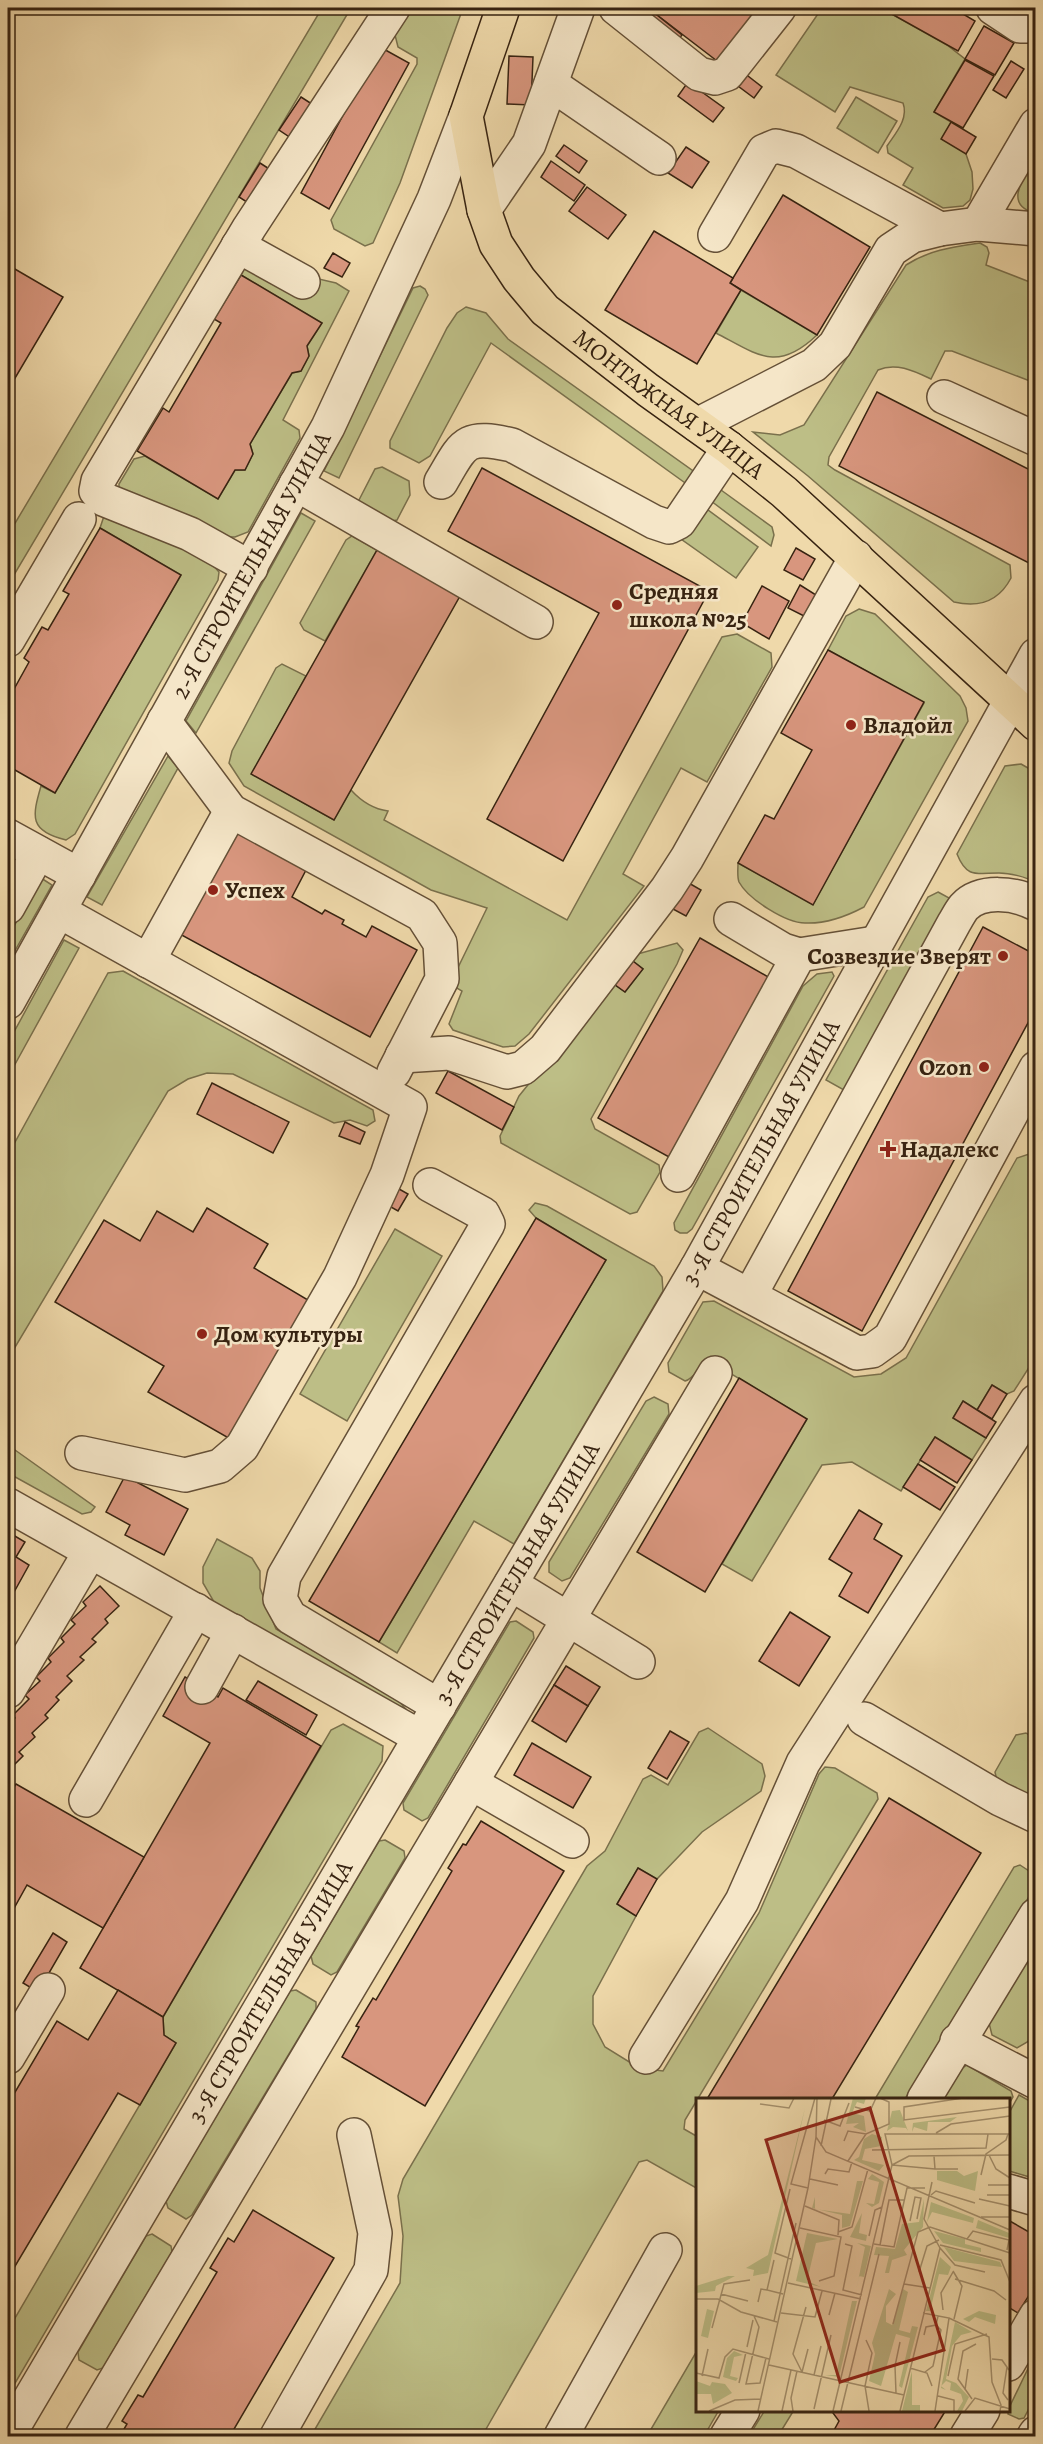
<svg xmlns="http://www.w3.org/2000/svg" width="1043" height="2444" viewBox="0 0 1043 2444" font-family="Alegreya,serif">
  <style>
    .green { fill: #bdbe86; stroke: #7a704c; stroke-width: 1.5 }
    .building { fill: #d8967e; stroke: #372311; stroke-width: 1.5 }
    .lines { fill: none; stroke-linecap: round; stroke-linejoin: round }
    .minor-casing { stroke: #655037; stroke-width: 36 }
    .major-casing { stroke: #372311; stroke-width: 36 }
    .minor { stroke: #f5e6c8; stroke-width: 33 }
    .major { stroke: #efd9aa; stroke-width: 33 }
    .poi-dot { fill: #8f2418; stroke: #f5e6c8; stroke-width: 2 }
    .labels { text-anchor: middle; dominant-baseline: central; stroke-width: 5; stroke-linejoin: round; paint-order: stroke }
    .street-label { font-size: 24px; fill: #372311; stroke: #f5e6c8 }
    .poi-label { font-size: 24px; font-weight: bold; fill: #372311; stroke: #f5e6c8; text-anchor: start }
    .inset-road { fill: none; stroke: #a5906d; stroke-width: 1.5 }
    .view { fill: #8f2418; fill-opacity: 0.15; stroke: #8f2418; stroke-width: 3 }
    .inset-edge { fill: none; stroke: #372311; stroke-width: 3 }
  </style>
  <rect width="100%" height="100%" fill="#efd9aa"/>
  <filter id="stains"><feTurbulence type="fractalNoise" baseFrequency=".00333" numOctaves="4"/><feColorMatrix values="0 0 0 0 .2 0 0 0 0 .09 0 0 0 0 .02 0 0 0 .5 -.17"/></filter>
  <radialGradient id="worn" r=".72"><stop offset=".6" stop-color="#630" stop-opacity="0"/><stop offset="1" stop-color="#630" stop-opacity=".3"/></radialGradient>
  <g class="green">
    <polygon points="322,8 351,8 8,585 8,535"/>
    <polygon points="413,8 463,8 400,183 373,243 365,246 334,229 331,220 417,64 417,58 398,47 395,35"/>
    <path d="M822,8h59l66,37 18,14 -31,53 17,10 15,32 6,18 1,17 -3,11 -7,6 -20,2 -40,-23 10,-17 -25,-15 -1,-7c8,-12 22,-27 16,-43l-53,-16 -15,25 -59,-37z"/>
    <polygon points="856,97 897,121 878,153 837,128"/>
    <path d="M1035,158v55c-33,-8 -10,-37 0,-55z"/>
    <path d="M980,243l7,4 2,6 -3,12 49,19v99l-83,-32h-7l-14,28c-17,-8 -35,-17 -53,-9l-49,87 -1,8 7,5 175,95 1,13c-12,23 -32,30 -57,24l-146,-126 -55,-44 27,3 24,-10 102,-160c23,-15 47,-18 74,-22z"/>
    <polygon points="244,266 311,291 319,279 336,283 349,291 283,420 299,430 300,438 248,532 235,537 225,537 119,491 119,484 134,459 145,456 218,499 235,470 245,470 253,454 250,444 292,373 301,371 309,356 307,346 322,323 241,275"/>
    <polygon points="420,286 425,289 428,295 339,478 324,471 413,288"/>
    <path d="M741,290l76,45c-40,38 -59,20 -101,-2z"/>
    <polygon points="466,307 486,313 508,339 696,473 688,485 491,343 430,456 419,463 390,448 390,441 447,328 457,313"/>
    <polygon points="382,467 409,481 410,495 397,520 387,522 362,508 359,500 375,469"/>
    <polygon points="721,490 772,527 774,535 771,546 711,501"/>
    <polygon points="704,507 758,547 736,578 681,539"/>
    <polygon points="301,513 315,521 196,733 186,721"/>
    <path d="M104,516c34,12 92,28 115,56l-1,8 -143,254 -9,6c-37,-9 -34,-23 -25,-54l14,7 126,-218 -81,-47z"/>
    <polygon points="352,536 377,550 325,641 304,630 300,623 346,540"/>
    <path d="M859,609l16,5 85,82 6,12 2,13 -104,186c-17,9 -39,17 -59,16 -19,0 -57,-24 -66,-41 -2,-5 -1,-13 -1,-19l75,41 111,-201 -96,-53 18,-34z"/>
    <path d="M737,634l34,19 1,14 -65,115 -26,-14 -58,106 21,12 -115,148 -14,12 -12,1 -50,-17 -4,-6 13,-33 -12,-7 37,-76 -56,-18 -187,-104 -15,-23 3,-12 44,-83 6,-4 24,12 -54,98 82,46 17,-30c10,11 22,19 37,21l-4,9 183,100 155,-283z"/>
    <polygon points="168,756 178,768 102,905 87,897"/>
    <path d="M1021,764l14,8v110c-9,-5 -25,-9 -36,-9 -22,0 -32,6 -42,-19l48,-88z"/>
    <polygon points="41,878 52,885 8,963 8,937"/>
    <polygon points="938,892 951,899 851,1094 826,1080 928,897"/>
    <polygon points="64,940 79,948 8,1077 8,1043"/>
    <polygon points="677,943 683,950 677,964 591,1119 595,1129 659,1165 660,1172 637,1212 630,1214 501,1143 500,1136 519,1096 611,982 625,992 643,969 629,958 634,955"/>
    <polygon points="123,971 373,1110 375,1121 367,1126 350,1120 334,1123 233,1074 207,1073 188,1079 168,1091 8,1359 8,1155 108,973"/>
    <polygon points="832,972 834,976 692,1229 687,1233 680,1233 675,1230 674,1223 803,986 817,974"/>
    <path d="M1035,1152v206l-21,33 -7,3 -15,-9 -15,25 -14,-9 -10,17 33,20 -14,22 -37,-23 -34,54 -49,-29 -30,3 -70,116 -30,-17 85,-145 -99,-59c-10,5 -12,18 -23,21l-16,-9 -1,-9 35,-61 11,-1 140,76 27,-3 25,-16 111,-200z"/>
    <polygon points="535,1203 547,1206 654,1266 662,1277 663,1291 514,1544 474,1521 397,1653 379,1642 606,1260 536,1218 529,1210"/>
    <polygon points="395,1229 442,1256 347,1421 300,1394"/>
    <polygon points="654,1397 668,1404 669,1414 570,1578 562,1581 549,1572 549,1562 646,1401"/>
    <polygon points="8,1445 95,1507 91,1512 82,1514 8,1473"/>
    <polygon points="217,1539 252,1558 260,1571 260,1588 276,1629 397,1699 405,1708 394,1705 243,1620 214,1602 203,1583 203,1567"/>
    <polygon points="516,1621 533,1632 534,1638 428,1818 422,1821 404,1810 403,1803 510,1622"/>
    <polygon points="343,1724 383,1746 382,1761 11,2390 8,2392 8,2330 176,2043 164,2035 163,2017 331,1730"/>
    <polygon points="708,1728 762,1764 765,1776 761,1791 702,1832 657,1879 638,1868 617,1904 636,1916 593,1996 593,2024 605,2047 639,2068 663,2071 759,1913 819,1774 825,1767 835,1768 877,1793 878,1799 685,2120 684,2129 698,2137 698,2189 647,2160 639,2162 482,2436 311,2436 400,2283 403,2236 398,2196 403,2179 587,1866 605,1851 643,1779 651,1775 668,1785 699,1732"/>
    <polygon points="1026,1733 1035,1739 1035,1801 997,1781 995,1772 1016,1735"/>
    <polygon points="385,1840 404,1851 405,1858 337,1972 331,1975 313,1964 311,1956 379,1841"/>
    <polygon points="1020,1865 1035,1875 1035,1887 905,2099 875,2099 1014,1867"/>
    <polygon points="1035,1949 1035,2030 1029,2041 1017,2048 992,2035 989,2023"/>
    <polygon points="296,1990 316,2002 316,2009 192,2215 186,2219 168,2208 166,2201 290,1991"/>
    <polygon points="967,2065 1011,2091 1013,2097 1009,2104 1008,2099 943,2099 961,2069"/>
    <polygon points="1019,2095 1035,2104 1036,2173 1033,2178 1009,2171 1009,2113"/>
    <polygon points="152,2234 171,2246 172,2252 103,2368 97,2370 79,2360 78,2352 146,2236"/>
    <polygon points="698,2349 698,2410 719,2410 704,2436 647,2436"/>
    <polygon points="1035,2354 1035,2397 1024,2418 1019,2419 1008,2414 1008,2410"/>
    <polygon points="765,2410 794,2410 778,2436 749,2436"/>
  </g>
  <g class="building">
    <polygon points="648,8 765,8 721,64"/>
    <polygon points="881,8 953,8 975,21 958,51"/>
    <polygon points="653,12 682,35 675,44 646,21"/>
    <polygon points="984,26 1014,43 995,75 965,59"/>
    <polygon points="380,47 409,63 329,209 301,193"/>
    <polygon points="509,56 533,57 531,105 507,104"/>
    <polygon points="965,60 994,76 963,128 934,112"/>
    <polygon points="1011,61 1024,69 1006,98 993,90"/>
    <polygon points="739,69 762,87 754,98 730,80"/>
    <polygon points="688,82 724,108 713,122 678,96"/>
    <polygon points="301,97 315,106 294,140 279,130"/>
    <polygon points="951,122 976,137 966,154 941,139"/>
    <polygon points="564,145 587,161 579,173 556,156"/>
    <polygon points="686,147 709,162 692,188 668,173"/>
    <polygon points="551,161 585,185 574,201 541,177"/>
    <polygon points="260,163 274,172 253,206 239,197"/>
    <polygon points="587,187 626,215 608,239 569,211"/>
    <polygon points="783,195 870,247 817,335 730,283"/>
    <polygon points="654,231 733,278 730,283 741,290 697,364 605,310"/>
    <polygon points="333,253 350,263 342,277 324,268"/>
    <polygon points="8,265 63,297 8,390"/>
    <polygon points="241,275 322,323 307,346 309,356 301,371 292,373 250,444 253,454 245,470 235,470 218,499 137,451 163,408 169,412 221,323 214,319"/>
    <polygon points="877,392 1036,473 1036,550 1029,563 839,466"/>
    <polygon points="482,468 709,591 563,861 487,819 599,613 448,531"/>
    <polygon points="100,528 181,575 55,793 8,766 8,700 29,662 24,658 42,627 48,630 69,594 63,591"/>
    <polygon points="796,548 815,559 803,580 784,570"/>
    <polygon points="377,550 460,596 334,820 251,774"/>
    <polygon points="800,585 816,595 804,616 788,608"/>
    <polygon points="762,586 789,601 769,639 742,623"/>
    <polygon points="828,650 924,702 813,905 738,863 765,815 774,819 812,750 781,733"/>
    <polygon points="232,830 306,870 292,897 322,914 325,910 344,920 342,924 366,937 372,926 417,950 370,1037 176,932"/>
    <polygon points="687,882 701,890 686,916 671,908"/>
    <polygon points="983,927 1036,955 1036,1008 862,1331 788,1291"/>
    <polygon points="700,938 770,978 669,1157 598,1118"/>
    <polygon points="629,958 643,969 625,992 611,982"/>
    <polygon points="448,1071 514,1107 502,1130 436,1093"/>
    <polygon points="212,1083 289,1122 273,1153 197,1114"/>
    <polygon points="345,1122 365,1132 360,1144 339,1136"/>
    <polygon points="392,1185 408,1194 398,1211 382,1202"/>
    <polygon points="207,1208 268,1244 254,1268 313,1303 232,1440 148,1392 164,1366 55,1302 104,1220 140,1241 157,1211 193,1232"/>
    <polygon points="536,1218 606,1260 379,1642 309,1601"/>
    <polygon points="739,1378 807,1419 705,1592 637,1552"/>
    <polygon points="992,1385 1007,1394 992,1419 977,1410"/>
    <polygon points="963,1401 996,1422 986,1438 953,1418"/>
    <polygon points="935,1437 972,1460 957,1483 920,1460"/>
    <polygon points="918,1464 955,1487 940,1510 903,1487"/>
    <polygon points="125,1476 188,1509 164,1555 125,1535 130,1525 106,1512"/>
    <polygon points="859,1510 882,1524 874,1539 902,1556 868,1613 839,1596 852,1573 829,1559"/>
    <polygon points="8,1532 25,1542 16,1557 29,1565 8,1603"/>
    <polygon points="100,1586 119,1606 105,1619 108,1623 92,1639 96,1642 80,1657 84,1660 67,1676 72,1681 56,1697 59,1700 45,1715 48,1718 32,1733 35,1737 19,1752 23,1756 8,1771 8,1725 15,1718 13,1715 29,1699 25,1695 40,1681 36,1677 51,1662 48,1658 64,1642 61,1638 75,1624 71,1620 86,1606 83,1602"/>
    <polygon points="790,1612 830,1637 799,1686 759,1661"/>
    <polygon points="566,1666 600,1687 588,1706 554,1685"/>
    <polygon points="185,1677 218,1697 223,1688 321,1746 163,2017 80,1968 210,1743 163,1716"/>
    <polygon points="258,1681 317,1715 306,1735 246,1700"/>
    <polygon points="554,1685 588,1706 566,1742 532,1721"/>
    <polygon points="670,1731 689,1742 667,1779 648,1768"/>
    <polygon points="532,1743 591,1777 573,1808 514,1775"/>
    <polygon points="16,1784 144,1857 103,1928 27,1885 8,1919 8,1798"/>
    <polygon points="889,1798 981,1853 832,2099 707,2099"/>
    <polygon points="481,1821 564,1871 425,2106 342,2057 359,2027 356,2026 373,1998 376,2000 452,1871 448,1868 463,1844 466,1845"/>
    <polygon points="638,1868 657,1879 636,1916 617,1904"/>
    <polygon points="53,1933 67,1942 38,1992 23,1983"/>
    <polygon points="118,1990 163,2017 164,2035 176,2043 140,2105 118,2093 8,2278 8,2104 57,2021 88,2040"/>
    <polygon points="253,2210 334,2258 230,2436 120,2436 127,2424 122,2421 138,2395 143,2397 217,2272 210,2268 228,2238 234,2242"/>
    <polygon points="1008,2220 1036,2236 1036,2284 1018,2313 1008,2307"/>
    <polygon points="835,2410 946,2410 930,2436 820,2436 823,2431 833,2432 839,2421 833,2413"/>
  </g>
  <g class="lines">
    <g class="minor-casing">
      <g id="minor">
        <polyline points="616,8 699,74 715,78 727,74 779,8"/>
        <polyline points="993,8 1020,26 1036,26"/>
        <polyline points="551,84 659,158"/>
        <polyline points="484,210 529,144 578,8"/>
        <polyline points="978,224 1036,125"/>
        <polyline points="715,235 764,151 776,146 796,151 940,229"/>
        <polyline points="238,246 303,282"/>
        <polyline points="944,397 1036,439"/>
        <polyline points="697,425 814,365 835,345 891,250 912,236 940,229 978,224 1036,229"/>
        <path d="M441,482c23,-39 23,-48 71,-37l142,77 15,5 10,-5 50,-74"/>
        <polyline points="296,484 536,622"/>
        <polyline points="251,568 190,534 103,499 96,491 98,481 249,228 393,8"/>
        <polyline points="8,640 79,519"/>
        <polyline points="164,721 231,811 422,915 440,943 442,979 394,1072"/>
        <polyline points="8,836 79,875"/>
        <polyline points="8,907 38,853"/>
        <polyline points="59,911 410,1107 387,1175 340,1277 242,1447 220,1466 185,1475 82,1453"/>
        <polyline points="731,919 783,950 799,955"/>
        <polyline points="148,961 231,811"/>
        <path id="s1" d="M8,1002l320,-575 106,-228 32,-83"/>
        <polyline points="402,1056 449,1053 507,1072 523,1068 545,1049 667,889 687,858 856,557"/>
        <polyline points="678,1175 799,955 875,943"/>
        <polyline points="430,1185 483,1214 488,1224 284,1576 280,1599 290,1617 439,1706"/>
        <polyline points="697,1268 857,1353 872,1351 890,1338 1036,1068"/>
        <path d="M750,1295l204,-372c3,-5 6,-11 10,-16 17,-18 51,-14 72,-3"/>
        <polyline points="8,1505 420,1737"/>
        <polyline points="511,1584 638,1662"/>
        <polyline points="202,1687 233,1631"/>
        <polyline points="8,1691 90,1552"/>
        <polyline points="864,1719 1000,1799 1036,1816"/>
        <polyline points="471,1783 572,1841"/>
        <polyline points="86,1800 196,1610"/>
        <polyline points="957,2041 1036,2082"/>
        <polyline points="8,2057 48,1990"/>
        <polyline points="646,2057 742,1901 803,1763 1036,1401"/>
        <polyline points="924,2099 1036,1915"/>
        <polyline points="1008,2191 1032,2198 1036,2196"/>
        <polyline points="1008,2364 1036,2316"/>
        <path id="s2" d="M8,2436l689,-1168 339,-613"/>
        <polyline points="82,2436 715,1373"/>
        <polyline points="277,2436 371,2270 375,2233 354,2135"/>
        <polyline points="561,2436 665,2250"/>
        <polyline points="727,2436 743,2410"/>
        <polyline points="967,2436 983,2410"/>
        <polyline points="1034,2436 1036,2433"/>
      </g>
    </g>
    <g class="major-casing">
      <g id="major">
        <path id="s3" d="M503,8l-37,108 18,94 12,34 23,35 26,31 103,80 81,58 55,44 252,232"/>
      </g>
    </g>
    <use href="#minor" class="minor"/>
    <use href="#major" class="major"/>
  </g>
  <g class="poi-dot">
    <circle cx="617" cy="605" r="6"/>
    <circle cx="851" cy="725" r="6"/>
    <circle cx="213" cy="890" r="6"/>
    <circle cx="1003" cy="956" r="6"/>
    <circle cx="984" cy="1067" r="6"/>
    <path d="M885 1140h6v6h6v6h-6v6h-6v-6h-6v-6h6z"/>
    <circle cx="202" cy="1334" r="6"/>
  </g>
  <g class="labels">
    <g class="street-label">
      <text stroke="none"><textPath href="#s3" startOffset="484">МОНТАЖНАЯ УЛИЦА</textPath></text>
      <text stroke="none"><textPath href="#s1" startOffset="500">2-Я СТРОИТЕЛЬНАЯ УЛИЦА</textPath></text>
      <text stroke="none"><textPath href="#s2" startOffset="1488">3-Я СТРОИТЕЛЬНАЯ УЛИЦА</textPath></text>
      <text stroke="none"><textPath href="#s2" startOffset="1002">3-Я СТРОИТЕЛЬНАЯ УЛИЦА</textPath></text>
      <text stroke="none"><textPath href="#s2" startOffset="516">3-Я СТРОИТЕЛЬНАЯ УЛИЦА</textPath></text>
    </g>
    <g class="poi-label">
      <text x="629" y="591">Средняя<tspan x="629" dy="28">школа №25</tspan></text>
      <text x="863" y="725">Владойл</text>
      <text x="225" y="890">Успех</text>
      <text x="991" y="956" text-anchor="end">Созвездие Зверят</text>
      <text x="972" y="1067" text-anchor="end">Ozon</text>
      <text x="900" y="1149">Надалекс</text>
      <text x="214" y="1334">Дом культуры</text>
    </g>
  </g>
  <g transform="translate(696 2098)">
    <rect width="314" height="314" fill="#efd9aa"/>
    <path d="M157,0h13l-2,6 -7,-2 -5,11 12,3 2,16 -13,-5 6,-4 -13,1zM109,10l-37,165 -15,3 1,-6 -8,-2 22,-13zM204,12l8,21 -2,-3 -13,-1 -6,4 5,-20zM261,19l-7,5h-22l-1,9 -13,-4 -2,5 1,-9zM176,36l10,3 -1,9 -16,3 -3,11 22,5 -5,6 -25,-11 5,-3 5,-18zM241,73h20l7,5 14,-5 -3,20 -38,-11zM176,76l12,8 -5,21 -7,4 -6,-4 8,1 5,-22 -11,-3zM161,83h6l-13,45 -8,2v-13l-30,-7 3,-11v12l35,5zM228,101l-1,28 -19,23 3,5 -15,5 -3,13h-4l4,-17 -15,-1 2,-8 19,2 7,-25 17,-2zM235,104l43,16 -1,5 -41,-11 -5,10zM166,115l-3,20 8,2 -1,6 -16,-4zM282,122l31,13v5l-33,-10zM238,133l31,8v5l16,4v4l-38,-9zM111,135l31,6 -22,4 -9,38 14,6 -25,-6zM161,145l14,3 -7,31 -5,-1 -3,15 9,-44zM248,149l56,15 2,5 -48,-6zM244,159l11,10 -3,8 -9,-1 -9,37h-4zM32,178h7l-19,10 -1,5 -19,2v-7zM193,191l7,5 -10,12v16l6,3 11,-36 5,3 -9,38 11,3 2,-7 6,1 -16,61 -3,-2 11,-48 -14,-4 -15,52 -12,-5 6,-27 -3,-11zM156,203h5l-18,76 -14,-2h11zM11,211l7,2 -6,27 -7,-2zM283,213l17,4 -1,9 -20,-7 -6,5 -6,-3zM259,224l17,10 -11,3 -9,11 -6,33 10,4 13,14 -7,14h-5l6,-10 -2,-7 -11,-4 1,-7 -5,-2 -5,5 5,4 -5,-2zM38,253l9,4 -9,2 -4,19 8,2 -2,3 -13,-4 4,-19zM216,273v34h8v6h-18zM0,283l14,5 2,-4 13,2 7,9 -19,11 -2,-10h-15z" fill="#bdbe86"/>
    <path class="inset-road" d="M121,0l-1,39 10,15 184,78M267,0l-59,9v13l106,-13M64,6l29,4 5,-10M159,9l15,4 6,-13M128,22l16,6 9,-23M240,35l15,-9 59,-8M148,43l4,-10 18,3 23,-10v-22l-9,-4M125,48l10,-47M176,52l114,-2 2,-14M293,57l7,14 14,9M238,58l1,13h23M152,63l18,-27M196,67l17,-9 101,-1M196,67l43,4M129,76l3,-5 21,3 3,-10M285,77l5,-21 20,-14 2,-6M114,81l28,6M292,87h22M112,90l-17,-4 24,-86M94,91l-15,64 16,6M235,97l5,-4 39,12M291,97h22M283,101l31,7M109,108l34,14 -1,15M285,119h29M214,123l5,-24 6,1 -4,21M104,130l41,9 -7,39 -15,5M142,134l14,-5 16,-58M173,138l6,-26 7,-3M271,141l6,-8 36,9 -2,10M149,146l7,2 -9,44 19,5M178,146l20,3 13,-59h18M184,147l9,-45h15M244,147l61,15 9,22M244,150l15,17 30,7M78,162l-7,30 16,4M257,173l9,15 -8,33M223,174l8,-26 12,-6M259,181l39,12 12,9M92,185l73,16M208,186l26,4M25,196l27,7M0,201h22l23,13 36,10M62,204l3,-13 6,1M247,212l-2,-17 12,-21M85,215l34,4 7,-26M227,215l26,5 -14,93M133,217l6,-22M58,218l5,11 -13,57 14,-1 6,-25M253,220l40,19 3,45 9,23 -1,6M78,223l22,-98M197,226l25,-92 12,-5 80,26M16,230l12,-44 26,-4M228,237l2,-8 10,-2 2,-9M170,242l6,13 -7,33 4,25M51,249l6,-27M296,261l10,1 7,10M73,267l135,30M311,269l-4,26 5,7M214,270l17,5 5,13M106,274l-9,-18 13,-47M106,274l6,-23M229,274l8,-6 8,-36 -5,-5M0,275l23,5 6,-21 8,-8 36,10M118,277l7,-29M6,278l6,-27M252,278l7,-32 32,-10M43,285l7,-31M269,292l3,-21M200,295l-1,-27 5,-24M242,298l16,4v11M276,301l-14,-20 5,-28 13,-7M118,311l17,-74M13,313l26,-11 26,-1M62,313l50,-223 8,-51M86,313l9,-41M97,313l-2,-13 6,-27M137,313l59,-246 -7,-31h125M145,313l38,-157M204,313l40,-163 -16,-29 8,-37M269,313l10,-13 35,11"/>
    <path class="view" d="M174,10l74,242 -104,32 -74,-242z"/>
    <rect width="314" height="314" class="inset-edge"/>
  </g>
  <rect width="1043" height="2444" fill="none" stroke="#efd9aa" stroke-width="30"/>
  <rect x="9" y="9" width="1025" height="2426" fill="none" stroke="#372311" stroke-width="3"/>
  <rect x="15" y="15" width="1013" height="2414" fill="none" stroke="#372311" stroke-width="1.5"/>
  <rect width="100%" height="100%" filter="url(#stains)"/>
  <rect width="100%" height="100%" fill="url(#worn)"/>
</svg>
